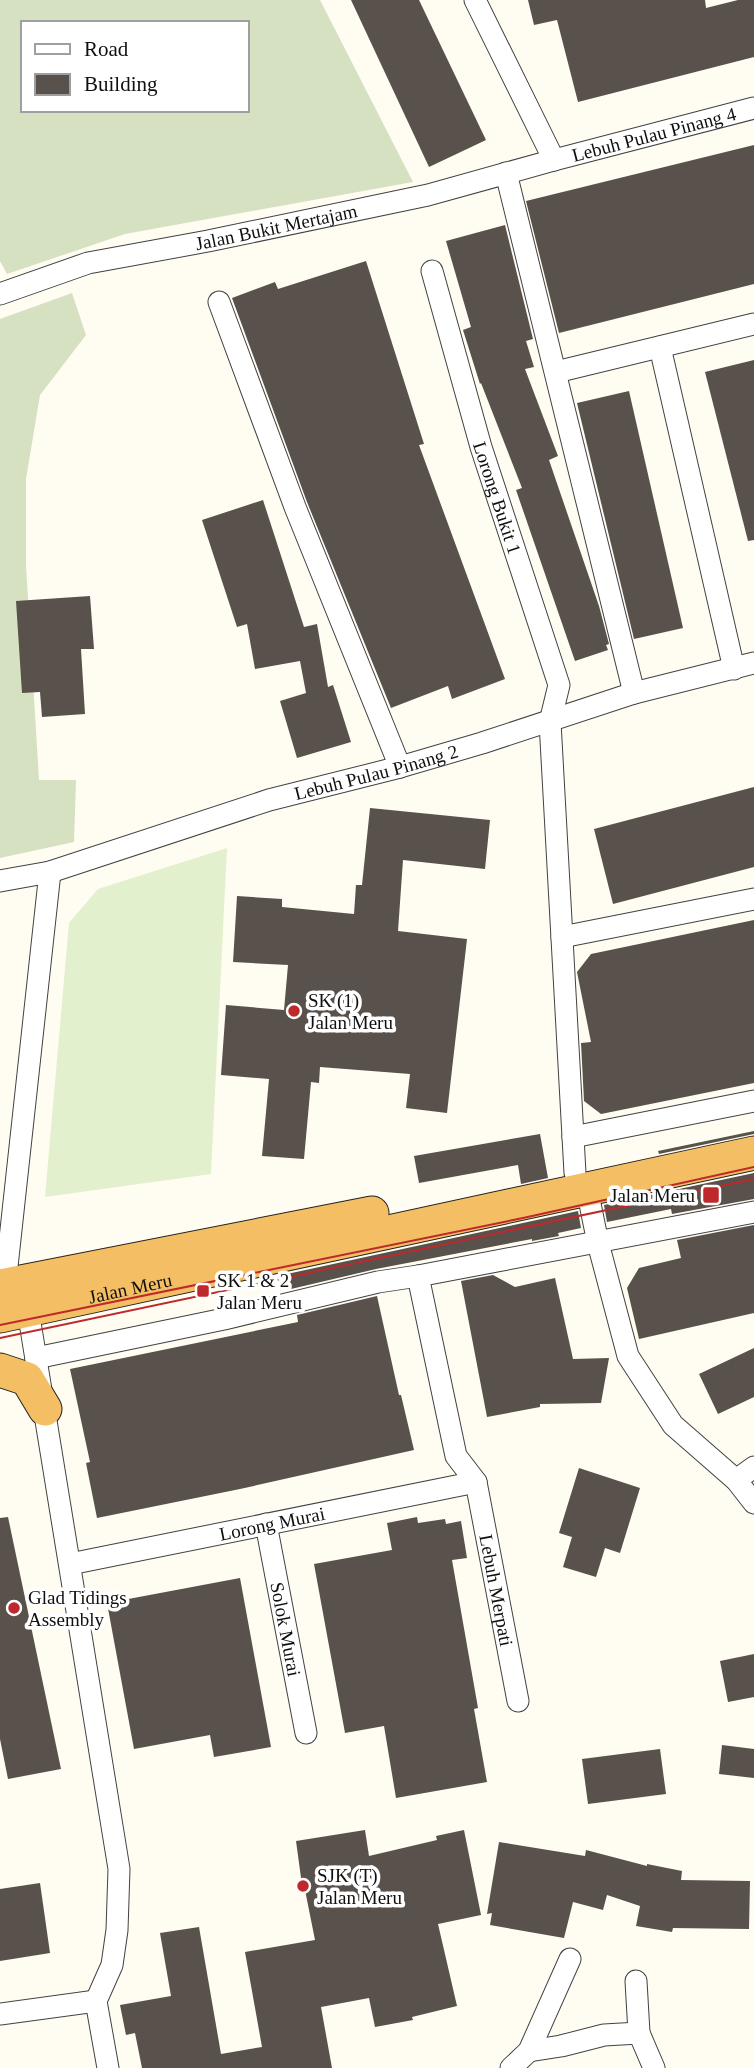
<svg xmlns="http://www.w3.org/2000/svg" width="754" height="2068" viewBox="0 0 754 2068" font-family="'Times New Roman',serif">
  <style>
    .cemetery { fill: #d6e1c2; fill-rule: evenodd }
    .pitch { fill: #e3f0cd }
    .building { fill: #58514c }
    .lines { fill: none; stroke-linecap: round; stroke-linejoin: round }
    .minor-casing { stroke: #424242; stroke-width: 23 }
    .trunk-casing { stroke: #202020; stroke-width: 35 }
    .minor { stroke: #fff; stroke-width: 21 }
    .trunk { stroke: #f4be64; stroke-width: 33 }
    .tram { stroke: #be292c; stroke-width: 2 }
    .poi-dot { fill: #be292c; stroke: #fff; stroke-width: 2.5 }
    .labels { text-anchor: middle; dominant-baseline: central; stroke-width: 7; stroke-linejoin: round; paint-order: stroke }
    .street-label { font-size: 19px; fill: #0f0f0f; stroke: #fff }
    .poi-label { font-size: 19px; fill: #0f0f0f; stroke: #fff; text-anchor: start }
  </style>
  <rect width="100%" height="100%" fill="#fffcf2"/>
  <g class="cemetery">
    <path d="M0,0h320l93,182 -288,52 -118,40 -7,-13zM23,23h224v87h-224z"/>
    <polygon points="72,293 86,335 40,395 26,479 26,565 39,780 76,780 74,842 0,858 0,319"/>
  </g>
  <polygon class="pitch" points="227,848 211,1174 45,1197 69,923 98,889"/>
  <g class="building">
    <polygon points="351,0 419,0 486,140 429,167"/>
    <polygon points="528,0 705,0 706,8 738,0 754,0 754,57 578,102 557,20 534,25"/>
    <polygon points="754,145 754,284 559,333 526,201"/>
    <polygon points="505,225 533,339 526,341 534,367 525,369 558,456 549,460 599,606 609,644 606,645 608,650 575,661 516,490 522,488 481,383 480,384 463,330 471,327 446,241"/>
    <polygon points="366,261 424,444 419,445 505,679 452,699 448,686 391,708 307,502 232,298 275,282 278,289"/>
    <polygon points="754,360 754,540 748,541 705,372"/>
    <polygon points="629,391 683,628 634,639 577,403"/>
    <polygon points="263,500 304,627 317,624 328,687 333,685 351,742 297,758 280,701 306,693 300,661 255,669 247,624 237,627 202,520"/>
    <polygon points="90,596 94,649 81,649 85,714 42,717 40,692 22,693 16,601"/>
    <polygon points="754,787 754,867 613,904 594,829"/>
    <polygon points="370,808 490,820 485,869 403,860 398,931 467,939 447,1113 406,1108 410,1074 320,1067 319,1083 311,1082 304,1159 262,1156 269,1079 221,1075 226,1005 284,1010 288,965 233,962 237,896 282,899 282,907 354,914 356,885 362,885"/>
    <polygon points="754,920 754,1083 601,1114 584,1101 581,1043 591,1042 577,972 591,954"/>
    <polygon points="754,1131 754,1134 659,1154 658,1151"/>
    <polygon points="540,1134 548,1178 521,1184 518,1165 419,1183 414,1156"/>
    <polygon points="754,1173 754,1199 672,1214 671,1209 607,1222 604,1205"/>
    <polygon points="578,1211 581,1228 558,1233 559,1236 532,1241 532,1239 376,1269 291,1289 287,1274"/>
    <polygon points="754,1225 754,1313 639,1339 627,1288 639,1268 681,1258 677,1240"/>
    <polygon points="493,1275 515,1287 555,1278 573,1359 609,1358 601,1403 540,1404 540,1407 487,1417 461,1281"/>
    <polygon points="377,1296 399,1395 401,1395 414,1450 240,1489 97,1518 86,1463 90,1462 70,1369 298,1322 297,1315"/>
    <polygon points="754,1348 754,1397 718,1414 699,1374"/>
    <polygon points="579,1468 640,1488 620,1553 605,1548 596,1577 563,1567 572,1537 559,1533"/>
    <polygon points="8,1517 61,1769 8,1779 0,1739 0,1518"/>
    <polygon points="417,1517 418,1523 445,1519 446,1524 461,1521 467,1558 452,1560 478,1708 474,1709 487,1782 396,1798 384,1726 345,1733 314,1564 392,1550 387,1523"/>
    <polygon points="240,1578 271,1747 214,1757 210,1735 134,1749 107,1603"/>
    <polygon points="754,1654 754,1697 728,1702 720,1661"/>
    <polygon points="722,1745 754,1749 754,1778 719,1774"/>
    <polygon points="660,1749 666,1794 588,1804 582,1759"/>
    <polygon points="365,1830 369,1856 437,1840 436,1836 464,1830 481,1915 438,1924 457,2006 412,2017 413,2020 375,2027 369,1998 321,2007 332,2068 142,2068 135,2033 126,2035 120,2005 171,1996 160,1933 199,1927 221,2054 262,2047 245,1952 315,1940 304,1885 302,1885 296,1841"/>
    <polygon points="499,1842 585,1856 586,1850 647,1866 647,1864 682,1871 681,1880 750,1881 749,1929 673,1928 672,1932 636,1926 640,1906 607,1895 603,1910 573,1902 564,1938 490,1925 492,1913 487,1914"/>
    <polygon points="40,1883 50,1953 0,1961 0,1889"/>
  </g>
  <g class="lines">
    <g class="minor-casing">
      <g id="minor">
        <polyline points="475,0 554,160"/>
        <polyline points="506,173 634,693"/>
        <path id="s1" d="M432,271l49,176 78,238 -9,37 25,451"/>
        <path id="s2" d="M0,294l88,-31 120,-22 220,-46 126,-35 200,-52"/>
        <polyline points="219,302 295,507 400,767"/>
        <polyline points="660,347 734,669"/>
        <polyline points="556,372 754,324"/>
        <path id="s3" d="M0,881l50,-9 219,-72 131,-33 82,-24 152,-50 120,-30"/>
        <polyline points="562,937 754,899"/>
        <polyline points="573,1137 754,1101"/>
        <polyline points="587,1189 598,1243 628,1356 673,1425 736,1480 754,1503"/>
        <path id="s4" d="M418,1276l38,180 20,26 42,219"/>
        <polyline points="4,1294 50,872"/>
        <polyline points="26,1298 119,1869 117,1930 112,1965 96,2001 108,2068"/>
        <polyline points="36,1358 224,1319 378,1282 418,1276 754,1212"/>
        <polyline points="736,1480 754,1467"/>
        <path id="s5" d="M266,1524l40,209"/>
        <path id="s6" d="M70,1564l406,-82"/>
        <polyline points="636,1981 639,2033"/>
        <polyline points="0,2014 96,2001"/>
        <polyline points="529,2051 561,2046 604,2035 639,2033 654,2068"/>
        <polyline points="511,2068 529,2051 570,1959"/>
      </g>
    </g>
    <g class="trunk-casing">
      <g id="trunk">
        <polyline points="0,1286 372,1213"/>
        <path id="s7" d="M0,1316l754,-163"/>
        <polyline points="0,1370 27,1379 45,1409"/>
      </g>
    </g>
    <use href="#minor" class="minor"/>
    <use href="#trunk" class="trunk"/>
    <g class="tram">
      <polyline points="0,1325 523,1218 754,1167"/>
      <polyline points="0,1338 754,1179"/>
    </g>
  </g>
  <g class="poi-dot">
    <circle cx="294" cy="1011" r="7"/>
    <rect x="702" y="1186" width="18" height="18" rx="3.5"/>
    <rect x="196" y="1284" width="14" height="14" rx="3.5"/>
    <circle cx="14" cy="1608" r="7"/>
    <circle cx="303" cy="1886" r="7"/>
  </g>
  <g class="labels">
    <g class="street-label">
      <text stroke="none"><textPath href="#s2" startOffset="674">Lebuh Pulau Pinang 4</textPath></text>
      <text stroke="none"><textPath href="#s2" startOffset="285">Jalan Bukit Mertajam</textPath></text>
      <text stroke="none"><textPath href="#s1" startOffset="236">Lorong Bukit 1</textPath></text>
      <text stroke="none"><textPath href="#s3" startOffset="392">Lebuh Pulau Pinang 2</textPath></text>
      <text stroke="none"><textPath href="#s7" startOffset="133">Jalan Meru</textPath></text>
      <text stroke="none"><textPath href="#s6" startOffset="206">Lorong Murai</textPath></text>
      <text stroke="none"><textPath href="#s4" startOffset="327">Lebuh Merpati</textPath></text>
      <text stroke="none"><textPath href="#s5" startOffset="107">Solok Murai</textPath></text>
    </g>
    <g class="poi-label">
      <text x="308" y="1000">SK (1)<tspan x="308" dy="22">Jalan Meru</tspan></text>
      <text x="695" y="1195" text-anchor="end">Jalan Meru</text>
      <text x="217" y="1280">SK 1 &amp; 2<tspan x="217" dy="22">Jalan Meru</tspan></text>
      <text x="28" y="1597">Glad Tidings<tspan x="28" dy="22">Assembly</tspan></text>
      <text x="317" y="1875">SJK (T)<tspan x="317" dy="22">Jalan Meru</tspan></text>
    </g>
  </g>
  <rect x="21" y="21" width="228" height="91" fill="#ffffff" stroke="#9f9f9f" stroke-width="2"/>
  <rect x="35" y="44" width="35" height="10" fill="#ffffff" stroke="#9f9f9f" stroke-width="2"/>
  <text x="84" y="56" font-size="21" fill="#0f0f0f">Road</text>
  <rect x="35" y="74" width="35" height="21" fill="#58514c" stroke="#9f9f9f" stroke-width="2"/>
  <text x="84" y="91" font-size="21" fill="#0f0f0f">Building</text>
</svg>
